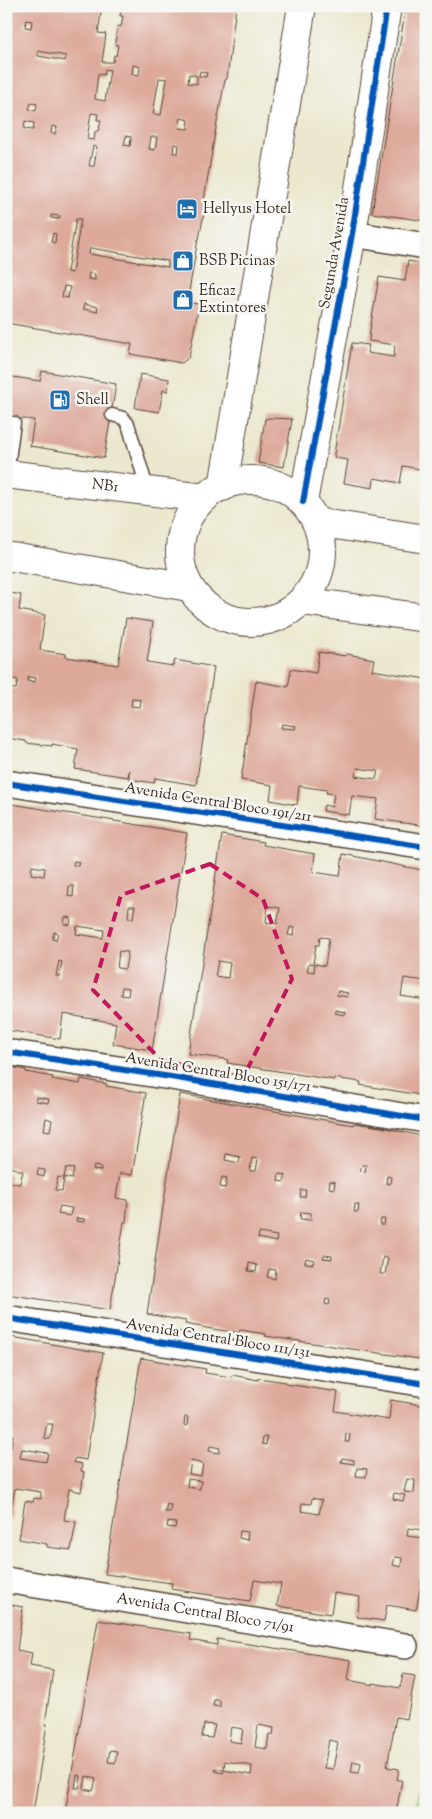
<svg xmlns="http://www.w3.org/2000/svg" width="432" height="1819" viewBox="0 0 432 1819" font-family="'Sorts Mill Goudy',serif">
  <style>
    .green { fill: #b2d680; stroke: #76804f }
    .building { fill: #dda99a; fill-rule: evenodd }
    .lines { fill: none; stroke-linecap: round; stroke-linejoin: round }
    .service-casing { stroke: #564639; stroke-width: 15 }
    .minor-casing { stroke: #564639; stroke-width: 28 }
    .tertiary-casing { stroke: #564639; stroke-width: 30 }
    .service { stroke: #fff; stroke-width: 12 }
    .minor { stroke: #fff; stroke-width: 25 }
    .tertiary { stroke: #fff; stroke-width: 28 }
    .cycleway-casing { stroke: #f6f6f2; stroke-width: 9 }
    .cycleway { stroke: #0057b8; stroke-width: 6 }
    .marked { fill: none; stroke: #c2185b; stroke-width: 4; stroke-dasharray: 10 6; stroke-linejoin: round }
    .labels { text-anchor: middle; dominant-baseline: central; stroke-width: 5; stroke-linejoin: round; paint-order: stroke }
    .poi-label { font-size: 15px; fill: #3b2a1e; stroke: #f6f6f2; text-anchor: start }
    .street-label { font-size: 15px; fill: #3b2a1e; stroke: #f6f6f2 }
  </style>
  <rect width="100%" height="100%" fill="#f6f6f2"/>
  <filter id="ink" filterUnits="userSpaceOnUse"><feTurbulence type="fractalNoise" baseFrequency=".02" numOctaves="2"/><feDisplacementMap in="SourceGraphic" scale="10" xChannelSelector="R" yChannelSelector="G"/><feConvolveMatrix kernelMatrix="1 2 1 2 8 2 1 2 1" color-interpolation-filters="sRGB"/></filter>
  <filter id="wash" filterUnits="userSpaceOnUse"><feTurbulence type="fractalNoise" baseFrequency=".0096" numOctaves="4" result="noise"/><feDisplacementMap in="SourceGraphic" scale="20" xChannelSelector="R" yChannelSelector="G"/><feGaussianBlur stdDeviation="1.12" result="paint"/><feColorMatrix in="noise" values="0 0 0 0 0 0 0 0 0 0 0 0 0 0 0 0 0 1.4 0 .05"/><feComposite in="paint" operator="in"/></filter>
  <g filter="url(#wash)">
    <rect width="100%" height="100%" fill="#ece8cf"/>
    <polygon class="green" points="426,1743 426,1813 414,1813"/>
    <g id="blocks">
      <g class="building">
        <path d="M6,6h96l-4,27 8,1 -4,28h11l1,-7 2,1 2,-11h-3l3,-19 3,1 2,-11h-3l1,-7 -15,-3h130l-9,73 -2,1 -10,53 -13,80h2l-5,26h-1l-11,64 12,1 -10,53 -7,6 -52,-9 2,-10 -126,-21zM26,20l6,1 -1,7 -6,-1zM38,51l28,5 -1,5 -27,-5zM133,65l7,2 -1,8 -7,-1zM105,69l5,1 -5,31 -10,-2 3,-25 6,1zM200,71l7,2 -1,4 -7,-1zM189,74l8,2v8l-9,-1zM159,78l8,1 -6,36 -8,-1zM31,103l6,1 -1,7 -7,-2zM91,113l7,1 -1,6h4l-2,10 -4,2 -1,8 -7,-1zM181,118l8,2 -1,9 -9,-1zM25,121l9,2 -1,7 -9,-1zM52,126l5,1 -2,7 -4,-1zM126,136l5,1 -1,9 -6,-1zM151,137h6l-2,13 -6,-1zM174,144l5,1 -1,8h-5zM93,146l4,1 -3,19h-5zM51,215l9,1 -1,3 -8,-1zM76,219h5l-9,54 -5,-1zM53,233l3,1 -1,9 -4,-1zM90,248l78,13v6l-79,-13zM89,273l6,1v6l-7,-1zM64,286l6,1 -2,11 -6,-1zM84,304l14,3 -1,5 -14,-3z"/>
        <polygon points="406,6 426,6 426,221 372,213"/>
        <polygon points="408,261 426,264 426,391 423,398 426,399 426,470 403,466 400,483 374,478 373,488 344,483 348,460 335,458 334,454 352,343 369,345 367,353 394,357 395,345 369,341 370,330 379,277 405,281"/>
        <polygon points="42,371 116,384 104,458 30,446 34,420 6,417 6,376 40,381"/>
        <polygon points="140,374 169,379 168,391 163,390 159,412 135,408"/>
        <polygon points="269,418 292,419 284,467 258,463 265,419"/>
        <path d="M6,592l15,3 -2,15 26,5 -5,35 26,4v3l52,8 8,-47 27,4 -6,40 26,4 2,-6 39,7 -18,118 -41,-7 -1,5 -25,-4v-9l-1,7 -53,-8 3,-20 -26,-5v2l-26,-3v-2l-20,-3v-50l10,1 2,-9 -10,-2 -2,5zM28,677l8,1 -1,4 -8,-1zM132,699l9,1 -1,7 -9,-1z"/>
        <path d="M319,652l27,4 1,-2 27,5 -2,11 54,9v147l-51,-7 3,-20 -26,-3 -3,19 -26,-4 1,-6 8,2 2,-13 -8,-1 1,-3 -28,-4 -2,19 -27,-5 2,-15 -31,-5 15,-99 32,6 3,-18 25,4zM282,724l14,2 -1,3 -14,-1zM357,768l21,3 -2,8 -21,-3z"/>
        <path d="M6,803l181,30 -35,217 -39,-6 3,-21 -53,-9 -3,25 -54,-9zM74,861l5,1 -1,4 -5,-1zM32,866l13,2 -1,8 -13,-2zM69,886h5l-1,11 -5,-1zM129,906h6l-2,12h-5zM65,917l6,1 -1,7 -6,-1zM77,926l27,4 -1,8 -27,-4zM54,932l4,1 -2,7 -4,-1zM119,951l9,1 -3,17 -8,-1zM59,961l3,1 -3,14h-3zM122,987l7,1 -1,8 -7,-1z"/>
        <path d="M222,835l42,7 -1,3 52,9 -2,18 27,4 3,-22 79,16 1,-4 3,1v114l-22,-3 -3,18 25,4v96l-66,-11 1,-3 -27,-4v2l-107,-17 1,-3 -4,-1 -36,-5zM268,906l12,2 -3,16 -11,-2zM290,927l4,1 -1,8 -5,-1zM320,937l9,1 -4,28 -10,-2 -1,8 -7,-1 2,-8 4,1 3,-19h3zM218,961l12,2 -2,15 -13,-2zM338,991l10,2 -1,4 -10,-2zM335,1010l10,2 -1,3 -9,-2z"/>
        <path d="M6,1066l20,4v2l27,5 -1,2 28,5 1,-5 26,5 -1,2 40,7 -14,82 -12,-2 -4,25 12,2 -2,22h-2l-14,88 -104,-16v-121l4,1 -1,8 11,2 3,-13 -17,-5zM36,1097l13,2 -1,4 -12,-2zM46,1118l6,2 -2,11 -6,-1zM94,1166l7,1v4l-8,-1zM66,1168l8,1 -2,10 -8,-2zM38,1169l7,1 -1,7 -7,-2zM58,1177l6,1 -2,13 -7,-1zM60,1206l12,2 -2,8 -12,-2zM77,1218l8,1 -1,3 -8,-1z"/>
        <path d="M180,1094l173,31 1,-2 27,4 45,10v223l-161,-24 1,-2 -26,-4 -1,3 -27,-4 -27,-5 1,-3 -39,-7zM226,1154l14,3 -1,6 -14,-3zM252,1158l6,1 -2,12h-6zM362,1165h4l-1,7 -5,-1zM279,1174l7,1 -2,7 -6,-1zM387,1176l4,1 -1,7 -4,-1zM222,1177l5,1 -2,10 -5,-1zM330,1181l5,1 -1,7 -5,-1zM301,1190h5l-1,7h-5zM355,1204l4,1 -1,7h-4zM301,1212l10,1v7l-11,-1zM381,1219h4l-1,6h-4zM259,1233l18,3 -1,6 -18,-4zM324,1255l8,1v3l-9,-1zM383,1257l5,1 -3,16h-5zM306,1258l8,2 -1,4 -8,-1zM249,1263l8,2 -1,7 -8,-1zM269,1269l7,1 -1,9 -8,-2zM326,1299l4,1 -1,5 -4,-1z"/>
        <path d="M6,1336l97,17 -17,107 -11,-2 -2,4 9,2 -1,7 3,1 -3,20 -12,-3 -5,31 12,2 -5,28 -24,-3v-3l-28,-5 6,-38 8,1 1,-4 7,1v-7l-26,-4 -9,48v-89l5,1 2,-13 -7,-1zM47,1424h6l-3,15 -6,-1zM22,1449l26,4 -2,9 -26,-4z"/>
        <path d="M141,1358l65,11 -1,4 26,4 1,-2 26,5v-2l28,4v2l52,8 -3,19 54,9 2,-20 35,6v162h-2l-8,42 -29,-5 -3,16 -27,-4 3,-20 -26,-4 -3,21 -54,-8 4,-22 -27,-4 -4,21 -79,-12 1,-6 -67,-9zM185,1417h3l-1,9 -3,-1zM346,1433l4,1 -1,8h-4zM263,1437h4l-1,8 -4,-1zM210,1446l10,2 -1,5 -10,-2zM342,1458l12,2v4l-13,-2zM191,1461l12,3 -2,12 -12,-2zM357,1468l10,1 -1,8 -10,-1zM188,1479l13,2 -1,8 -13,-2zM407,1479l8,1 -1,13 -10,-1zM394,1493l11,2 -2,6 -10,-2zM312,1498l10,2 -3,14 -18,-3 1,-8 9,1zM167,1504l4,1 -1,7h-5zM168,1522l8,1 -1,5 -8,-1zM408,1528l16,2 -1,8 -16,-2zM240,1531l8,1 -1,8 -8,-2zM395,1557l7,1 -1,9 -8,-2z"/>
        <polygon points="6,1604 23,1607 17,1650 32,1653 30,1666 53,1670 45,1724 47,1724 33,1813 6,1813 6,1689 8,1689 9,1684 6,1684"/>
        <path d="M98,1620l93,14 -1,6 27,5v-6l134,21 -3,20 25,5v-2l27,5 3,-14 12,2 -8,43 -11,-2 -9,50 12,2 -2,11h5l-6,33h-331zM214,1700h6v7l-7,-1zM204,1724l11,1 -3,13 -10,-1zM258,1725l16,3 -1,7 -4,-1 -2,15 -12,-2zM231,1727l12,2 -2,14 -12,-2zM329,1740l9,2 -5,27 -9,-1zM110,1750l7,1 -2,12 -7,-1zM225,1761l27,5 -1,9 -27,-5 -1,3 -8,-2 1,-3 8,1zM353,1761l8,2 -2,10 -8,-1zM77,1775l4,1 -2,12h-4zM86,1776l10,3 -3,12 -9,-2z"/>
      </g>
    </g>
  </g>
  <g filter="url(#ink)">
    <use href="#blocks" fill-opacity="0" stroke="#564639" stroke-width="1"/>
    <g class="lines">
      <g class="service-casing">
        <g id="service">
          <polyline points="112,415 123,418 128,424 148,491"/>
          <polyline points="7,474 14,423"/>
        </g>
      </g>
      <g class="minor-casing">
        <g id="minor">
          <polyline points="352,234 426,246"/>
          <polyline points="6,783 426,847"/>
          <polyline points="6,1052 171,1077 426,1120"/>
          <polyline points="6,1318 426,1384"/>
          <path id="s1" d="M6,1580l399,66"/>
        </g>
      </g>
      <g class="tertiary-casing">
        <g id="tertiary">
          <path id="s2" d="M6,474l199,24"/>
          <circle cx="251" cy="551" r="71"/>
          <polyline points="223,487 302,6"/>
          <polyline points="303,502 352,234 387,6"/>
          <polyline points="316,522 426,539"/>
          <polyline points="6,556 189,587"/>
          <polyline points="302,601 426,618"/>
        </g>
      </g>
      <use href="#service" class="service"/>
      <use href="#minor" class="minor"/>
      <use href="#tertiary" class="tertiary"/>
      <g class="cycleway-casing">
        <g id="cycleway">
          <polyline points="303,502 352,234 387,6"/>
          <polyline points="6,783 426,847"/>
          <polyline points="6,1052 171,1077 426,1120"/>
          <polyline points="6,1318 426,1384"/>
        </g>
      </g>
      <use href="#cycleway" class="cycleway"/>
    </g>
  </g>
  <path class="marked" d="M210,864l53,35 29,80 -49,99 -82,-18 -68,-70 28,-95z"/>
  <defs>
    <g id="hotel-square" transform="scale(1.125)"><rect x="-9" y="-9" width="18" height="18" rx="4" fill="#1f6fb2" stroke="#f6f6f2"/><path d="M-6-4.5h1.5V1H6V5H4.5V3h-9V5H-6ZM-4 0a1.8 1.8 0 1 1 3.6 0ZM.5 0V-2.5h3Q6-2.5 6 0Z" fill="#fff"/></g>
    <g id="shop-square" transform="scale(1.125)"><rect x="-9" y="-9" width="18" height="18" rx="4" fill="#1f6fb2" stroke="#f6f6f2"/><path d="M-5-2.5h2.3a2.7 3.5 0 0 1 5.4 0H5L5.5 6h-11ZM-1.5-2.5h3a1.5 2.3 0 0 0-3 0Z" fill="#fff"/></g>
    <g id="fuel-square" transform="scale(1.125)"><rect x="-9" y="-9" width="18" height="18" rx="4" fill="#1f6fb2" stroke="#f6f6f2"/><path d="M-5.5-6h7V0h2V4h1.3V-2.5L3-4.5l.8-.8L6-3V5H2.5V1h-1V6h-7ZM-4.2-4.7v3.2H.2V-4.7Z" fill="#fff"/></g>
  </defs>
  <g fill-rule="evenodd">
    <use href="#hotel-square" x="187" y="209"/>
    <use href="#shop-square" x="183" y="261"/>
    <use href="#shop-square" x="183" y="300"/>
    <use href="#fuel-square" x="60" y="400"/>
  </g>
  <g class="labels">
    <g class="poi-label">
      <text x="203" y="209">Hellyus Hotel</text>
      <text x="199" y="261">BSB Picinas</text>
      <text x="199" y="291">Eficaz<tspan x="199" dy="17">Extintores</tspan></text>
      <text x="76" y="400">Shell</text>
    </g>
    <g class="street-label">
      <text transform="translate(335 253) rotate(-80)">Segunda Avenida</text>
      <text stroke="none"><textPath href="#s2" startOffset="100">NB1</textPath></text>
      <text transform="translate(218 803) rotate(9)">Avenida Central Bloco 191/211</text>
      <text transform="translate(218 1073) rotate(9)">Avenida Central Bloco 151/171</text>
      <text transform="translate(218 1339) rotate(9)">Avenida Central Bloco 111/131</text>
      <text stroke="none"><textPath href="#s1" startOffset="202">Avenida Central Bloco 71/91</textPath></text>
    </g>
  </g>
  <rect width="432" height="1819" fill="none" stroke="#f6f6f2" stroke-width="25"/>
</svg>
